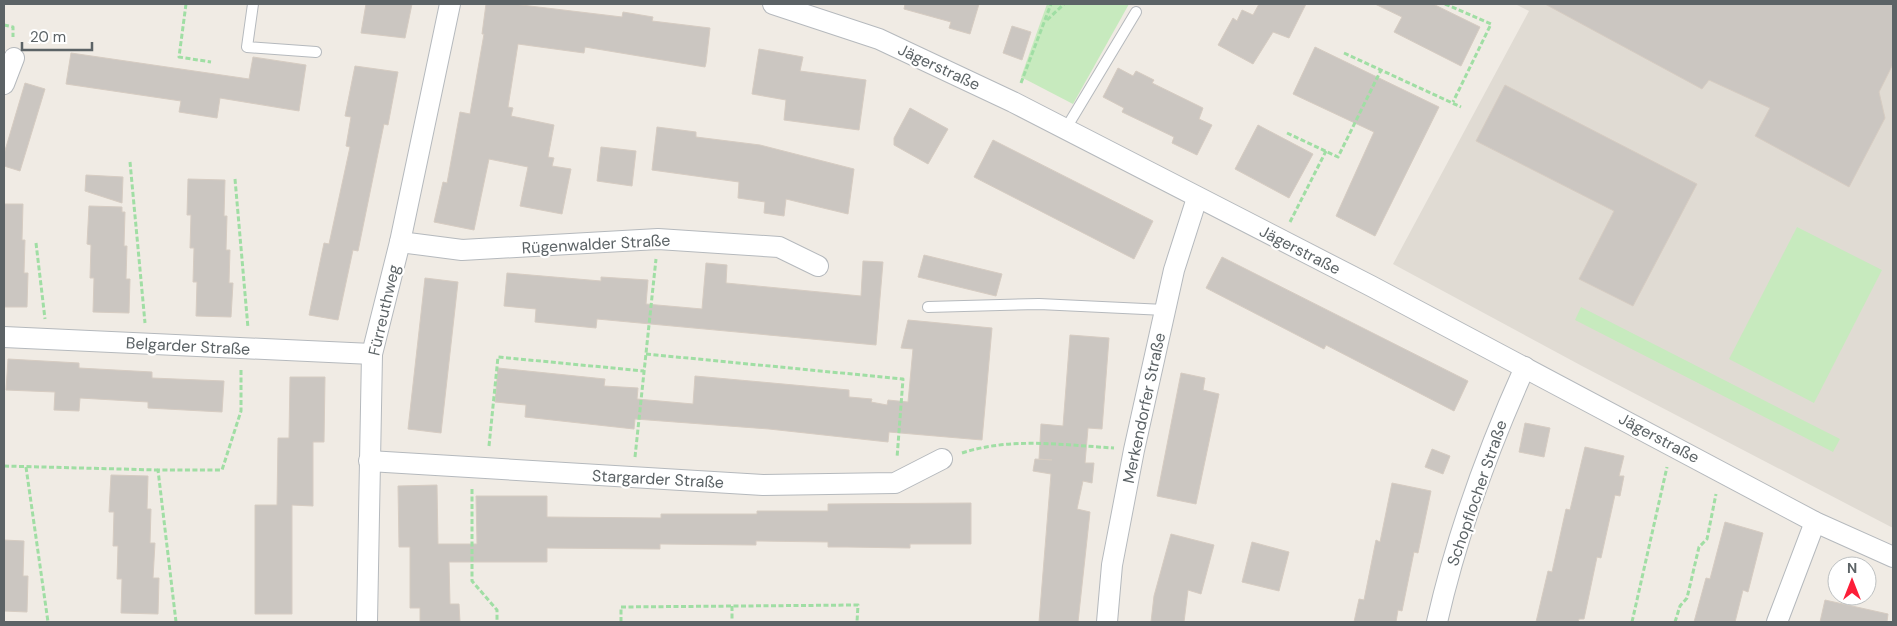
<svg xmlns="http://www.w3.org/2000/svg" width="1897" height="626" viewBox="0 0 1897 626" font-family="'DM Sans',sans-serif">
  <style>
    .education { fill: #e0dbd3 }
    .green { fill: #c7eabe }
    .building { fill: #cbc6c1; stroke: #d6ccc2 }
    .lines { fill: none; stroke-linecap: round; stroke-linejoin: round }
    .lane-casing { stroke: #b5b9bd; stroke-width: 12 }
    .street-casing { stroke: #b5b9bd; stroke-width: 22 }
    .path { stroke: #a0dea4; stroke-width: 3; stroke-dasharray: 5 2.5; stroke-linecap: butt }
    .lane { stroke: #fff; stroke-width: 10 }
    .street { stroke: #fff; stroke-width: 20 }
    .labels { text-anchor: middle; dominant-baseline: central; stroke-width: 4.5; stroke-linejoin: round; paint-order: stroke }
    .street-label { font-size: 16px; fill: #5c6366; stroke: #fff }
  </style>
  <rect width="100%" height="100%" fill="#f0ebe4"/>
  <polygon class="education" points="1515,4 1893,4 1893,528 1582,366 1393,264 1529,11"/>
  <g class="green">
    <polygon points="1047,4 1129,4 1073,104 1021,77"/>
    <polygon points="1797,227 1882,270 1814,403 1729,359"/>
    <polygon points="1581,307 1840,439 1833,452 1575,320"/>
  </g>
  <g class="building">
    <polygon points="366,4 412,4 405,38 361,33"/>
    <polygon points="486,4 513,4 622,17 623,12 653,17 652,21 710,28 706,63 705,67 585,47 584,53 518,44 508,107 513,108 511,116 554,125 548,157 554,158 552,166 571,169 562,214 520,206 528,167 489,159 474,230 434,222 443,182 447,183 460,112 470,114 484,34 482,34"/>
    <polygon points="905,4 979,4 970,34 949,28 951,22 904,9"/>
    <polygon points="1259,4 1306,4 1289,38 1273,32 1253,64 1218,45 1233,18 1237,21 1242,10 1253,15"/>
    <polygon points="1375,4 1433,4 1480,27 1461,66 1394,32 1402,17"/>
    <polygon points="1545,4 1893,4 1893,64 1879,92 1885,118 1849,187 1755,136 1770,108 1709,80 1702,89"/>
    <polygon points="1012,26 1031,32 1022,60 1003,53"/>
    <polygon points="1315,47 1439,107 1375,236 1336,216 1374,132 1293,94"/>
    <polygon points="759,49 803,57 800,71 866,80 859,130 784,120 786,100 752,94"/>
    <polygon points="71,53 249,79 253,57 306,65 299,111 220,98 217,118 179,112 181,101 66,84"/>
    <polygon points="355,66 398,72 388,125 384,124 358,251 353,250 338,320 309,315 324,243 329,244 350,147 346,146 351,117 345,116"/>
    <polygon points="1118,68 1133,76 1136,71 1154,80 1152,83 1203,108 1199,119 1212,125 1197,155 1172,143 1174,137 1122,112 1124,108 1103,97"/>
    <polygon points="25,83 45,89 20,171 4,166 4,154"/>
    <polygon points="1505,85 1697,184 1633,306 1579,279 1614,211 1476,141"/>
    <polygon points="910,108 948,129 928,164 894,145 894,138"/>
    <polygon points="1258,125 1313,154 1289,198 1235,169"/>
    <polygon points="657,127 696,132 696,137 760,145 854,169 848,214 786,199 784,216 764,213 765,202 738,198 739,182 652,170"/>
    <polygon points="993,140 1153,221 1134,259 974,177"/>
    <polygon points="601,147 636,151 632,186 597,181"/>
    <polygon points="86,175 123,177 122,203 85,191"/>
    <polygon points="188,179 225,180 224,216 227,216 226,250 230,250 229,283 233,283 231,317 196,316 197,282 193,282 194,248 190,248 191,215 187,215"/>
    <polygon points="4,204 23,204 22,240 25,240 24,273 28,273 27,307 4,307"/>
    <polygon points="89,206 122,207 122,212 125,212 124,246 127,246 126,279 130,279 129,313 93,312 94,278 90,278 91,245 87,244"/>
    <polygon points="924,255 1002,274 996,296 918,277"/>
    <polygon points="1222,257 1468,381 1454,411 1326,345 1324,349 1206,288"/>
    <polygon points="863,261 883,262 876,345 597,319 596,328 535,322 536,309 504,306 507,273 601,281 601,277 648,280 646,304 702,309 706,263 727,265 726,283 861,296"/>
    <polygon points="425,278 458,282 441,433 408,429"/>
    <polygon points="908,320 992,328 982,440 889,432 888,442 769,429 635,419 634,429 525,417 526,405 495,402 498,368 605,379 604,386 638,388 637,399 693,404 695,376 849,390 849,397 872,399 871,402 887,405 888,400 908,402 913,349 901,348"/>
    <polygon points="1070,335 1109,338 1102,429 1088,428 1085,463 1094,463 1092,483 1083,481 1077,509 1090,512 1078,622 1039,622 1051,474 1033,471 1035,459 1052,460 1039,459 1041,424 1063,426"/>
    <polygon points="8,359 79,363 79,368 152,372 152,378 224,381 222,412 148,408 148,402 80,398 79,411 54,410 55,392 6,390"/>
    <polygon points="1181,373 1205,378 1203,390 1219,394 1196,504 1157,496"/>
    <polygon points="290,377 325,377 324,442 313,442 313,506 292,505 292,614 255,614 255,505 277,505 278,438 289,438"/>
    <polygon points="1525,423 1550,428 1544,457 1519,452"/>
    <polygon points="1585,447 1624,456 1619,476 1624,476 1620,496 1615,495 1601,558 1597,557 1584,619 1579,619 1578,622 1536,622 1548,571 1552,572 1566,509 1570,510"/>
    <polygon points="1432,449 1450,456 1443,474 1425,467"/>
    <polygon points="111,475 148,476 147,509 151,509 150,543 155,543 153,578 159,578 158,614 121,613 122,579 117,579 118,546 113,546 114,512 109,512"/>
    <polygon points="1392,483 1431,491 1418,553 1414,552 1402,611 1398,610 1396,622 1354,622 1359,599 1364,600 1376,540 1380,542"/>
    <polygon points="437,485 438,544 477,544 476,496 547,496 547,517 661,518 661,514 757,514 757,511 828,511 828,504 971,503 971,544 910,544 910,548 848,547 828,547 828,542 756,541 756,545 660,544 660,549 547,548 547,562 449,562 450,604 459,604 460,622 420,622 420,608 410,608 410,547 399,547 398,486"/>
    <polygon points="1725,522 1763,533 1748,592 1743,590 1735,622 1694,622 1706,578 1710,579"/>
    <polygon points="1171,534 1214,545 1201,594 1188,590 1184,622 1151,622 1154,596"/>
    <polygon points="4,540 24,541 23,576 28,576 27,612 4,611"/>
    <polygon points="1252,542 1289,552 1279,591 1242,582"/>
    <polygon points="1825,600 1888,614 1887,622 1820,622"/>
  </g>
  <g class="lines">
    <g class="lane-casing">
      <g id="lane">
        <polyline points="253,4 247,47 316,52"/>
        <polyline points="1065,130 1136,12"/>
        <polyline points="928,307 1039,304 1165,310"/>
      </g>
    </g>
    <g class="street-casing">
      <g id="street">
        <polyline points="773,4 879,39 1013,102 1371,286 1815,522 1893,557"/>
        <polyline points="4,84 14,58"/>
        <polyline points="400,242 462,250 658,239 779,247 818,266"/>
        <polyline points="4,337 372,354"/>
        <polyline points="369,461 763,485 895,483 942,459"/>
        <polyline points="367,622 372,354 400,242 450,4"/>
        <polyline points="1107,622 1112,565 1134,450 1174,270 1197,198"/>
        <path d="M1437,622c20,-88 51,-173 88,-255"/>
        <polyline points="1777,622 1815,522"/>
      </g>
    </g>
    <g class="path">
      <polyline points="186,4 179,57 211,62"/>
      <polyline points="1445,4 1491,24 1453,102"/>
      <polyline points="1047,20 1064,4"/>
      <polyline points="4,25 13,27 13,37"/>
      <polyline points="1344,53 1461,107"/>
      <polyline points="1021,83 1051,4"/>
      <polyline points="1287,133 1338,157 1381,70"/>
      <polyline points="130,162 145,323"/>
      <polyline points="235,179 248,328"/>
      <polyline points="1290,222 1326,151"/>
      <polyline points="36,243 45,319"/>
      <polyline points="646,354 903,379 897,458"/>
      <polyline points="489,446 498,357 644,371"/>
      <path d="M962,453c49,-16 101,-8 152,-5"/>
      <polyline points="635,457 656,259"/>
      <polyline points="4,466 158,470"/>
      <polyline points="26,467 48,622"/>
      <polyline points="472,489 472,581 497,610 497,622"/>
      <polyline points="732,606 732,622"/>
      <polyline points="176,622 158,470 222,470 241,411 241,368"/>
      <polyline points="621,622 621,607 858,605 857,622"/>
      <polyline points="1632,622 1667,467"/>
      <polyline points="1675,622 1680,606 1687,598 1699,547 1707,539 1716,494"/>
    </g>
    <use href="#lane" class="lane"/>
    <use href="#street" class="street"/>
  </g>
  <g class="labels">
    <g class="street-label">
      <text transform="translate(939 67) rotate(25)">Jägerstraße</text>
      <text transform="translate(596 244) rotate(-3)">Rügenwalder Straße</text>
      <text transform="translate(1300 250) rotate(27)">Jägerstraße</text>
      <text transform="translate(384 310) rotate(-77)">Fürreuthweg</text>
      <text transform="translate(188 346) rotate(3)">Belgarder Straße</text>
      <text transform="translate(1144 408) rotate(-78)">Merkendorfer Straße</text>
      <text transform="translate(1659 438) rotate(28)">Jägerstraße</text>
      <text transform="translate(658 479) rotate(3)">Stargarder Straße</text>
      <text transform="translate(1477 493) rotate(-71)">Schopflocher Straße</text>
    </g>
  </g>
  <rect width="1897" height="626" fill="none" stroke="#5c6366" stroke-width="10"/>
  <g transform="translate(1852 581)"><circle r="24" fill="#ffffff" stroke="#bec1c2"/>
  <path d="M0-4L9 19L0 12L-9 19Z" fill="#fc1e38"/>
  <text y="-8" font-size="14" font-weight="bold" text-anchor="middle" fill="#5c6366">N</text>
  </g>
  <path d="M22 42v8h70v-8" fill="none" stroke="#5c6366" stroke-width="2.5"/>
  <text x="30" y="42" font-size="15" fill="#5c6366" stroke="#ffffff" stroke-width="4" paint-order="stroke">20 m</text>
</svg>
